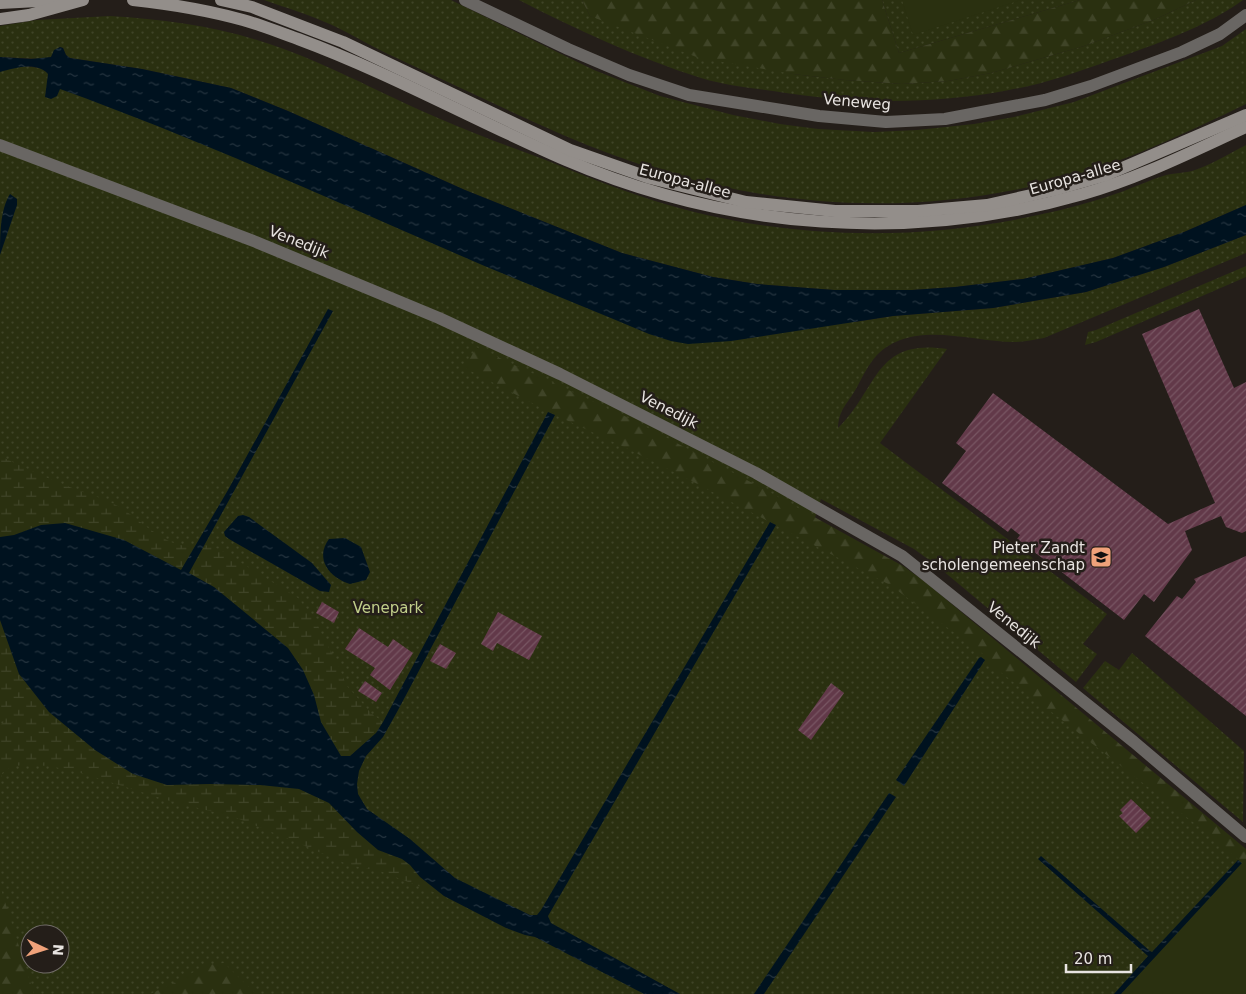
<svg xmlns="http://www.w3.org/2000/svg" width="1246" height="994" viewBox="0 0 1246 994" font-family="'DejaVu Sans',sans-serif">
  <style>
    .grass { fill: url(#grass-dots); fill-rule: evenodd }
    .forest { fill: url(#forest-firs) }
    .wetland { fill: url(#wetland-marsh) }
    .garden { fill: #2a3010 }
    .water { fill: url(#water-ripples) }
    .building { fill: url(#building-hatch) }
    .lines { fill: none; stroke-linecap: round; stroke-linejoin: round }
    .minor { stroke: #696663; stroke-width: 12 }
    .secondary { stroke: #938e8a; stroke-width: 12 }
    .labels { text-anchor: middle; dominant-baseline: central; stroke-width: 5; stroke-linejoin: round; paint-order: stroke }
    .street-label { font-size: 15px; fill: #e8e4e1; stroke: #241e19 }
    .poi-label { font-size: 15px; fill: #e8e4e1; stroke: #241e19; text-anchor: end }
    .park-label { font-size: 15px; fill: #c1cf8a; stroke: #241e19 }
  </style>
  <defs>
    <pattern id="grass-dots" width="8" height="8" patternUnits="userSpaceOnUse" patternTransform="scale(1.25)"><rect width="8" height="8" fill="#2a3010"/><path d="M2 2h.1M6 6h.1" fill="none" stroke="#3f4427" stroke-width="1.8" stroke-linecap="round"/></pattern>
    <pattern id="forest-firs" width="22" height="20" patternUnits="userSpaceOnUse" patternTransform="scale(1.25)"><rect width="22" height="20" fill="#2a3010"/><path d="M5 1l3.5 6h-7zM16 11l3.5 6h-7z" fill="#3f4427"/></pattern>
    <pattern id="wetland-marsh" width="20" height="14" patternUnits="userSpaceOnUse" patternTransform="scale(1.25)"><rect width="20" height="14" fill="#2a3010"/><path d="M1 5h8M5 5V1M11 12h8M15 12V8" fill="none" stroke="#3f4427"/></pattern>
    <pattern id="water-ripples" width="26" height="14" patternUnits="userSpaceOnUse" patternTransform="scale(1.25)"><rect width="26" height="14" fill="#00121f"/><path d="M2 4q2-2 4 0t4 0M15 11q2-2 4 0t4 0" fill="none" stroke="#25343f"/></pattern>
    <pattern id="building-hatch" width="6" height="6" patternUnits="userSpaceOnUse" patternTransform="scale(1.25)"><rect width="6" height="6" fill="#623949"/><path d="M-1 1l2-2M0 6l6-6M5 7l2-2" fill="none" stroke="#785663"/></pattern>
  </defs>
  <rect width="100%" height="100%" fill="#241e19"/>
  <g class="grass">
    <path d="M264,0h187l143,70 66,26 73,19 47,9 38,5 56,3 43,-2 57,-6 40,-7 60,-15 148,-56 24,-17v75c-60,29 -123,59 -188,76 -169,44 -336,24 -495,-45 -59,-26 -117,-54 -175,-81 -19,-9 -37,-20 -56,-29 -22,-10 -45,-17 -68,-25z"/>
    <path d="M519,0h63l8,16 203,58 52,6 57,4 46,-3 43,-8 93,-27 72,-27 40,-19h47c-37,27 -89,45 -132,60 -33,12 -67,24 -102,30 -78,15 -158,14 -236,1 -24,-3 -49,-6 -72,-13 -63,-20 -124,-48 -182,-78z"/>
    <polygon points="882,0 1080,0 899,53"/>
    <path d="M110,16c50,3 99,9 147,24 63,19 120,52 181,78 34,15 70,28 105,41 37,15 74,30 112,42 122,38 258,42 383,14 29,-6 58,-14 86,-24 13,-5 26,-11 39,-15 9,-3 20,-3 29,-5 17,-5 38,-18 54,-26v60l-62,27 -71,26 -90,21 -68,8 -43,3h-78l-77,-6 -44,-7 -91,-24 -157,-63 -177,-79 -57,-23 -89,-19 -72,-11 -4,-3 -3,-7 -3,-1 -9,10 -9,2 -42,-2v-31l37,-6z"/>
    <path d="M4,64l55,6 403,155 393,97 38,-6 100,-8 93,-16 78,-25 82,-32v18l-202,85c-10,2 -20,4 -30,4 -44,0 -101,-23 -137,13 -9,10 -14,21 -20,32 -9,17 -18,21 -19,41 41,-40 36,-90 109,-79l-67,94 227,171 -24,30 14,10 -21,28 -140,-117 -22,-16 -93,-50 -10,31 151,97 284,237v130h-1246v-928zM30,934h30v30h-30z"/>
    <polygon points="1246,266 1246,277 1096,342 1085,345 1088,332 1096,330"/>
    <polygon points="1132,653 1244,751 1243,822 1083,688 1105,661 1119,670"/>
  </g>
  <g class="forest">
    <polygon points="582,0 882,0 899,53 1080,0 1196,0 1156,19 1084,46 991,73 948,81 902,84 845,80 793,74 699,58 590,16"/>
    <polygon points="476,347 633,420 760,487 903,566 924,581 1246,849 1246,866 1207,833 985,660 981,657 983,654 890,585 680,475 622,446 551,413 465,368"/>
    <polygon points="0,886 34,994 0,994"/>
    <polygon points="224,963 256,994 150,994 176,982 206,965"/>
  </g>
  <g class="wetland">
    <path d="M0,456c22,10 44,21 67,30 19,8 40,12 57,24 21,14 44,39 71,36l-14,24 -116,-47 -65,14z"/>
    <path d="M205,545l14,4 79,49 14,18 27,51 7,18 25,28 12,9 -7,11 -26,23h-9c-6,-11 -13,-22 -19,-33 -8,-17 -10,-37 -20,-54 -22,-36 -77,-76 -114,-96z"/>
    <polygon points="0,620 95,750 133,774 167,785 210,784 260,785 299,789 329,803 357,832 378,850 402,859 410,865 420,877 444,896 380,871 349,865 284,837 234,817 170,801 81,773 50,766 27,765 12,766 2,773 0,783 0,725 5,721 0,714"/>
  </g>
  <g class="garden">
    <polygon points="902,0 1021,0 913,35"/>
    <polygon points="1242,863 1246,866 1246,994 1121,994"/>
  </g>
  <g class="water">
    <path d="M60,47l3,1 3,7 4,3 72,11 89,19 57,23 177,79 157,63 91,24 44,7 77,6h78l43,-3 68,-8 90,-21 71,-26 62,-27v30l-82,32 -78,25 -93,16 -100,8 -162,25 -43,3 -17,-3 -22,-7c-66,-28 -133,-54 -199,-83 -129,-56 -257,-114 -390,-162l-3,7 -6,3 -6,-2 3,-23c-11,-13 -34,-6 -48,-2v-15l31,2 20,-2 3,-7z"/>
    <path d="M10,194l7,5v6l-17,50c0,-20 0,-45 10,-61z"/>
    <polygon points="328,309 333,311 189,573 214,587 288,648 303,670 314,695 321,722 341,756 350,756 376,733 383,722 548,412 555,415 397,712 383,737 366,756 359,771 357,784 358,794 367,809 410,839 455,878 530,915 537,915 541,910 770,522 776,525 548,916 551,923 680,994 644,994 535,937 525,935 506,928 444,896 420,877 410,865 402,859 378,850 357,832 329,803 299,789 260,785 210,784 167,785 133,774 95,750 49,712 19,674 0,620 0,537 14,535 41,525 65,523 124,540 181,570 228,490"/>
    <polygon points="243,515 249,517 312,563 331,585 329,592 320,591 229,539 225,536 224,532 238,516"/>
    <path d="M345,538l16,9 9,25 -4,8 -16,4c-20,-6 -36,-25 -21,-45z"/>
    <polygon points="981,657 985,660 904,786 896,780 979,658"/>
    <polygon points="889,793 896,797 764,994 754,994"/>
    <polygon points="1041,856 1150,951 1152,952 1238,860 1242,863 1121,994 1114,994 1148,956 1038,859"/>
  </g>
  <g class="building">
    <polygon points="1199,309 1234,388 1246,382 1246,531 1242,533 1226,527 1221,516 1185,531 1192,550 1154,602 1144,594 1124,620 1059,570 1062,566 1053,559 1050,564 1017,539 1020,535 1011,528 1008,532 942,483 966,451 956,443 993,393 1168,524 1215,503 1142,334"/>
    <polygon points="1246,556 1246,716 1145,636 1177,596 1182,599 1196,582 1194,579"/>
    <polygon points="322,602 339,612 334,623 316,613"/>
    <polygon points="498,612 542,636 529,660 497,643 493,651 481,644"/>
    <polygon points="359,628 388,647 393,639 413,653 390,690 370,675 375,668 345,649"/>
    <polygon points="440,644 456,653 446,669 430,661"/>
    <polygon points="365,681 382,693 376,702 358,691"/>
    <polygon points="831,683 844,693 811,740 798,730"/>
    <polygon points="1131,799 1151,818 1136,833 1119,816 1123,813 1120,810"/>
  </g>
  <g class="lines">
    <g class="minor">
      <polyline points="465,0 568,49 629,75 689,95 819,116 886,122 945,119 1045,100 1091,86 1182,52 1220,34 1246,15"/>
      <polyline points="0,145 256,242 439,318 560,374 756,473 902,556 1134,742 1246,837"/>
    </g>
    <g class="secondary">
      <path d="M133,0c37,4 74,10 110,20 19,5 37,13 55,19 92,34 178,82 268,121 163,70 347,83 517,34 57,-16 110,-43 163,-67"/>
      <polyline points="221,0 252,7 343,42 570,150 650,178 746,202 835,211 918,211 987,205 1054,190 1106,175 1246,115"/>
      <polyline points="0,3 57,0"/>
      <polyline points="0,19 29,15 83,0"/>
    </g>
  </g>
  <defs>
    <g id="school-square" transform="scale(1.125)"><rect x="-9" y="-9" width="18" height="18" rx="4" fill="#f0a27a" stroke="#241e19"/><path d="M0-5L7-2L0 1L-7-2ZM-4 1L0 2.5L4 1V4Q0 6-4 4Z" fill="#111"/></g>
  </defs>
  <g fill-rule="evenodd">
    <use href="#school-square" x="1101" y="557"/>
  </g>
  <g class="labels">
    <g class="street-label">
      <text transform="translate(857 102) rotate(5)">Veneweg</text>
      <text transform="translate(1075 177) rotate(-16)">Europa-allee</text>
      <text transform="translate(685 181) rotate(15)">Europa-allee</text>
      <text transform="translate(299 242) rotate(22)">Venedijk</text>
      <text transform="translate(669 410) rotate(27)">Venedijk</text>
      <text transform="translate(1014 625) rotate(39)">Venedijk</text>
    </g>
    <g class="poi-label">
      <text x="1085" y="548">Pieter Zandt<tspan x="1085" dy="17">scholengemeenschap</tspan></text>
    </g>
    <g class="park-label">
      <text x="388" y="608">Venepark</text>
    </g>
  </g>
  <g transform="translate(45 949) rotate(94)"><circle r="24" fill="#241e19" stroke="#726d69"/>
  <path d="M0-4L9 19L0 12L-9 19Z" fill="#f0a27a"/>
  <text y="-8" font-size="14" font-weight="bold" text-anchor="middle" fill="#e8e4e1">N</text>
  </g>
  <path d="M1066 964v8h65v-8" fill="none" stroke="#e8e4e1" stroke-width="2.5"/>
  <text x="1074" y="964" font-size="15" fill="#e8e4e1" stroke="#241e19" stroke-width="4" paint-order="stroke">20 m</text>
</svg>
